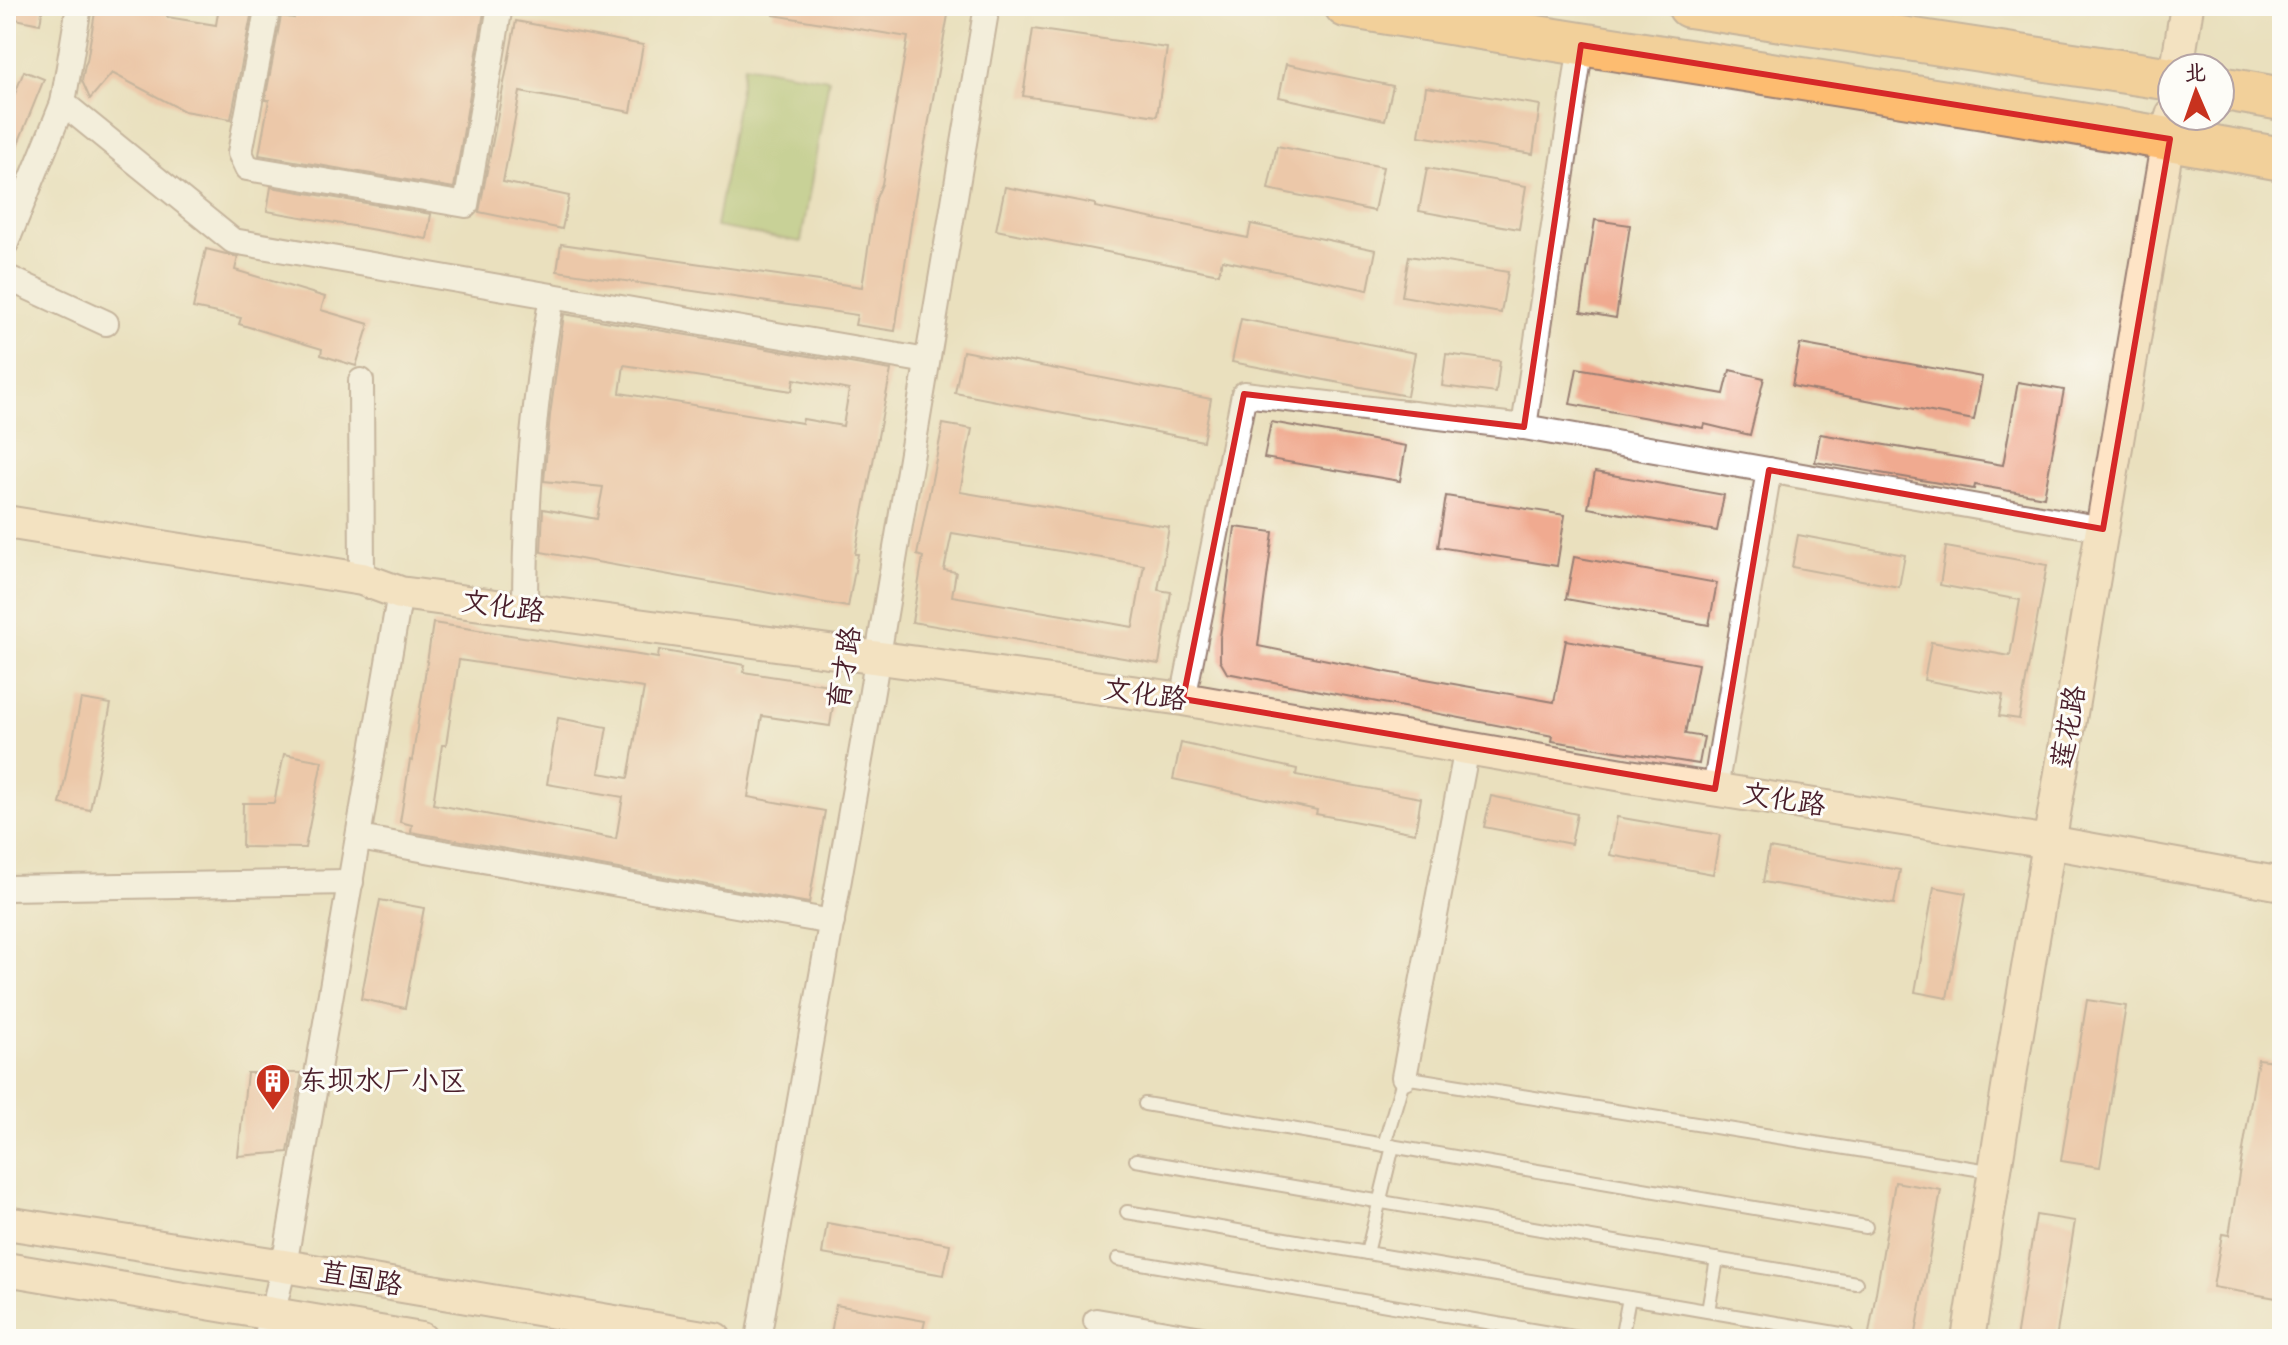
<svg xmlns="http://www.w3.org/2000/svg" width="2288" height="1345" viewBox="0 0 2288 1345" font-family="Pangolin,'LXGW WenKai TC',sans-serif">
  <style>
    .green { fill: #a0be67; stroke: #756e49; stroke-width: 2 }
    .building { fill: #f0aa90; fill-rule: evenodd }
    .lines { fill: none; stroke-linecap: round; stroke-linejoin: round }
    .lane-casing { stroke: #9a8074; stroke-width: 16 }
    .street-casing { stroke: #9a8074; stroke-width: 28 }
    .secondary-casing { stroke: #9a8074; stroke-width: 36 }
    .highway-casing { stroke: #9a8074; stroke-width: 46 }
    .lane { stroke: #fff; stroke-width: 12 }
    .street { stroke: #fff; stroke-width: 24 }
    .secondary { stroke: #fee4c6; stroke-width: 32 }
    .highway { stroke: #fdbc70; stroke-width: 42 }
    .marked { fill: none; stroke: #d62828; stroke-width: 6; stroke-linejoin: round }
    .labels { text-anchor: middle; dominant-baseline: central; stroke-width: 6; stroke-linejoin: round; paint-order: stroke }
    .street-label { font-size: 28px; fill: #4a1f2b; stroke: #fdfcf7 }
    .poi-label { font-size: 28px; fill: #4a1f2b; stroke: #fdfcf7; text-anchor: start }
  </style>
  <rect width="100%" height="100%" fill="#fdfcf7"/>
  <filter id="ink" filterUnits="userSpaceOnUse"><feTurbulence type="fractalNoise" baseFrequency=".0125" numOctaves="2"/><feDisplacementMap in="SourceGraphic" scale="16" xChannelSelector="R" yChannelSelector="G"/><feConvolveMatrix kernelMatrix="1 2 1 2 8 2 1 2 1" color-interpolation-filters="sRGB"/></filter>
  <filter id="wash" filterUnits="userSpaceOnUse"><feTurbulence type="fractalNoise" baseFrequency=".006" numOctaves="4" result="noise"/><feDisplacementMap in="SourceGraphic" scale="32" xChannelSelector="R" yChannelSelector="G"/><feGaussianBlur stdDeviation="1.8" result="paint"/><feColorMatrix in="noise" values="0 0 0 0 0 0 0 0 0 0 0 0 0 0 0 0 0 1.4 0 .05"/><feComposite in="paint" operator="in"/></filter>
  <g filter="url(#wash)">
    <rect width="100%" height="100%" fill="#eae0be"/>
    <polygon class="green" points="744,65 829,79 801,242 716,227"/>
    <g id="blocks">
      <g class="building">
        <polygon points="6,6 43,6 40,24 6,17"/>
        <polygon points="96,6 169,6 167,17 216,25 219,6 253,6 231,119 184,111 112,73 90,99 82,81 85,65 87,61"/>
        <polygon points="295,6 485,6 454,188 259,155 269,100 265,100 281,16 294,18"/>
        <polygon points="774,6 941,6 948,15 914,204 895,331 855,325 857,315 557,271 561,244 862,287 876,198 882,184 908,37 773,15"/>
        <polygon points="516,21 643,45 631,112 520,92 503,182 569,196 562,229 479,212"/>
        <polygon points="1033,29 1167,48 1157,116 1023,96"/>
        <polygon points="1286,64 1393,86 1385,120 1279,97"/>
        <polygon points="24,71 44,79 7,171 6,116"/>
        <polygon points="1426,87 1540,105 1533,154 1419,136"/>
        <polygon points="1277,146 1383,167 1374,211 1268,189"/>
        <polygon points="1427,168 1526,186 1519,229 1419,211"/>
        <polygon points="271,187 431,214 427,239 267,211"/>
        <polygon points="1005,187 1095,204 1095,207 1248,238 1251,224 1376,250 1368,290 1222,260 1219,274 996,230"/>
        <polygon points="1595,220 1630,225 1616,318 1581,312"/>
        <polygon points="206,249 238,257 235,270 325,297 321,310 369,324 356,366 321,355 322,349 239,324 241,318 193,308"/>
        <polygon points="1409,256 1508,272 1501,313 1402,296"/>
        <path d="M564,314l327,56 -36,184h3l-10,53 -307,-55 2,-43 54,10 6,-32 -59,-6 6,-66zM624,365l168,26 2,-12 55,11 -6,36 -40,-7 -1,4 -182,-30z"/>
        <polygon points="1241,319 1415,353 1407,396 1232,362"/>
        <polygon points="1800,344 1982,377 1974,420 1792,386"/>
        <polygon points="963,351 1211,399 1203,441 955,393"/>
        <polygon points="1446,354 1500,361 1496,393 1442,386"/>
        <polygon points="1577,368 1724,394 1730,370 1764,378 1750,435 1704,424 1703,428 1570,404"/>
        <polygon points="2018,382 2064,390 2044,497 1975,485 1974,489 1815,462 1820,434 2003,465"/>
        <polygon points="1271,422 1406,446 1400,481 1264,458"/>
        <path d="M943,424l29,5 -12,63 209,35 -11,63 13,2 -12,72 -247,-42 11,-65 -6,-2zM952,533l192,32 -11,62 -181,-31 4,-24 -12,-2z"/>
        <polygon points="1595,472 1724,495 1717,531 1588,508"/>
        <polygon points="1446,496 1565,515 1557,566 1438,547"/>
        <polygon points="1235,527 1273,532 1258,646 1392,673 1554,702 1566,640 1698,664 1685,734 1704,737 1699,764 1552,741 1553,736 1227,673 1220,661 1220,638"/>
        <polygon points="1798,535 1905,555 1899,587 1792,567"/>
        <polygon points="1946,547 2047,565 2019,719 1999,716 2003,695 1924,680 1931,642 2010,656 2020,600 1940,585"/>
        <polygon points="1574,557 1717,583 1709,625 1566,599"/>
        <path d="M433,623l225,35 1,-8 86,15 -2,7 93,14 -6,40 -68,-10 -14,81 77,14 -16,92 -398,-71 1,-7 -12,-3 10,-62 2,1zM459,660l185,28 -16,90 -29,-5 8,-46 -49,-9 -11,66 76,13 -7,42 -183,-35 9,-59h4z"/>
        <polygon points="81,699 111,704 90,810 60,804"/>
        <polygon points="1181,743 1297,769 1296,775 1421,798 1415,833 1316,814 1317,810 1173,779"/>
        <polygon points="284,754 322,761 305,848 242,847 243,803 274,803"/>
        <polygon points="1491,796 1577,814 1571,844 1484,827"/>
        <polygon points="1617,817 1720,835 1713,874 1610,855"/>
        <polygon points="1769,848 1900,870 1894,904 1763,882"/>
        <polygon points="1934,887 1966,893 1947,998 1915,992"/>
        <polygon points="380,900 424,908 405,1008 361,999"/>
        <polygon points="2087,1000 2126,1006 2100,1167 2061,1161"/>
        <polygon points="2258,1059 2282,1062 2282,1299 2213,1287 2222,1234 2229,1235"/>
        <polygon points="247,1073 302,1073 288,1152 238,1156"/>
        <polygon points="1895,1182 1941,1190 1915,1339 1868,1339"/>
        <polygon points="2036,1215 2075,1221 2056,1339 2016,1339"/>
        <polygon points="827,1223 950,1244 944,1275 822,1254"/>
        <polygon points="836,1305 925,1321 921,1339 861,1339 831,1334"/>
      </g>
    </g>
  </g>
  <g filter="url(#ink)">
    <use href="#blocks" fill-opacity="0" stroke="#9a8074" stroke-width="2"/>
    <g class="lines">
      <g class="lane-casing">
        <g id="lane">
          <polyline points="1145,1104 1866,1227"/>
          <polyline points="1384,1145 1404,1077 1995,1172"/>
          <polyline points="1136,1160 1856,1283"/>
          <polyline points="1127,1212 1847,1335"/>
          <polyline points="1367,1253 1393,1146"/>
          <polyline points="1118,1259 1585,1339"/>
          <polyline points="1708,1311 1717,1259"/>
          <polyline points="1621,1339 1629,1298"/>
        </g>
      </g>
      <g class="street-casing">
        <g id="street">
          <polyline points="268,6 240,153 247,168 466,205 500,6"/>
          <polyline points="63,103 233,241 927,361"/>
          <polyline points="6,243 63,103 79,6"/>
          <polyline points="6,277 106,323"/>
          <polyline points="361,381 362,579"/>
          <polyline points="1524,427 1581,45"/>
          <path d="M525,610c0,-107 8,-208 27,-314"/>
          <polyline points="1183,699 1244,394 1524,427 2103,529"/>
          <polyline points="1715,789 1769,470"/>
          <polyline points="359,838 832,922"/>
          <polyline points="6,888 351,882"/>
          <polyline points="1404,1077 1467,748"/>
          <polyline points="1096,1321 1202,1339"/>
          <polyline points="266,1339 284,1266 400,593"/>
          <polyline points="758,1339 870,703 987,6"/>
        </g>
      </g>
      <g class="secondary-casing">
        <g id="secondary">
          <polyline points="2177,68 2187,6"/>
          <polyline points="6,522 362,579 400,593 1183,699 1629,776 2049,842 2282,884"/>
          <polyline points="6,1223 284,1266 715,1339"/>
          <polyline points="6,1269 421,1339"/>
          <polyline points="1968,1339 2013,1057 2172,115"/>
        </g>
      </g>
      <g class="highway-casing">
        <g id="highway">
          <path d="M1346,6c312,52 625,97 936,153"/>
          <polyline points="1689,6 2172,79"/>
          <polyline points="2220,88 2282,99"/>
        </g>
      </g>
      <use href="#lane" class="lane"/>
      <use href="#street" class="street"/>
      <use href="#secondary" class="secondary"/>
      <use href="#highway" class="highway"/>
    </g>
  </g>
  <path d="M0 0H2288V1345H0ZM1581,45l589,94 -67,390 -334,-59 -54,319 -532,-90 61,-305 280,33z" fill="#eae0be" fill-opacity=".55" fill-rule="evenodd"/>
  <path class="marked" d="M1581,45l589,94 -67,390 -334,-59 -54,319 -532,-90 61,-305 280,33z"/>
  <defs>
    <g id="building-pin" transform="scale(1.8)"><path d="M0 17L-7.5 6A9.5 9.5 0 1 1 7.5 6Z" fill="#c8321e" stroke="#fdfcf7"/><path d="M-4-6H4V6H1V3H-1V6H-4ZM-2.5-4.3h1.7v1.8h-1.7ZM.8-4.3h1.7v1.8H.8ZM-2.5-1h1.7V.8h-1.7ZM.8-1h1.7V.8H.8Z" fill="#fff"/></g>
  </defs>
  <g fill-rule="evenodd">
    <use href="#building-pin" x="273" y="1081"/>
  </g>
  <g class="labels">
    <g class="street-label">
      <text transform="translate(503 607) rotate(8)">文化路</text>
      <text transform="translate(845 668) rotate(-81)">育才路</text>
      <text transform="translate(1145 695) rotate(8)">文化路</text>
      <text transform="translate(2069 727) rotate(-80)">莲花路</text>
      <text transform="translate(1784 800) rotate(9)">文化路</text>
      <text transform="translate(361 1279) rotate(10)">苴国路</text>
    </g>
    <g class="poi-label">
      <text x="299" y="1081">东坝水厂小区</text>
    </g>
  </g>
  <rect width="2288" height="1345" fill="none" stroke="#fdfcf7" stroke-width="32"/>
  <g transform="translate(2196 92) rotate(358)"><circle r="38" fill="#fdfcf7" stroke="#b5a4a5" stroke-width="2"/>
  <path d="M0-6L14 30L0 20L-14 30Z" fill="#c8321e"/>
  <text y="-12" font-size="22" font-weight="bold" text-anchor="middle" fill="#4a1f2b">北</text>
  </g>
</svg>
